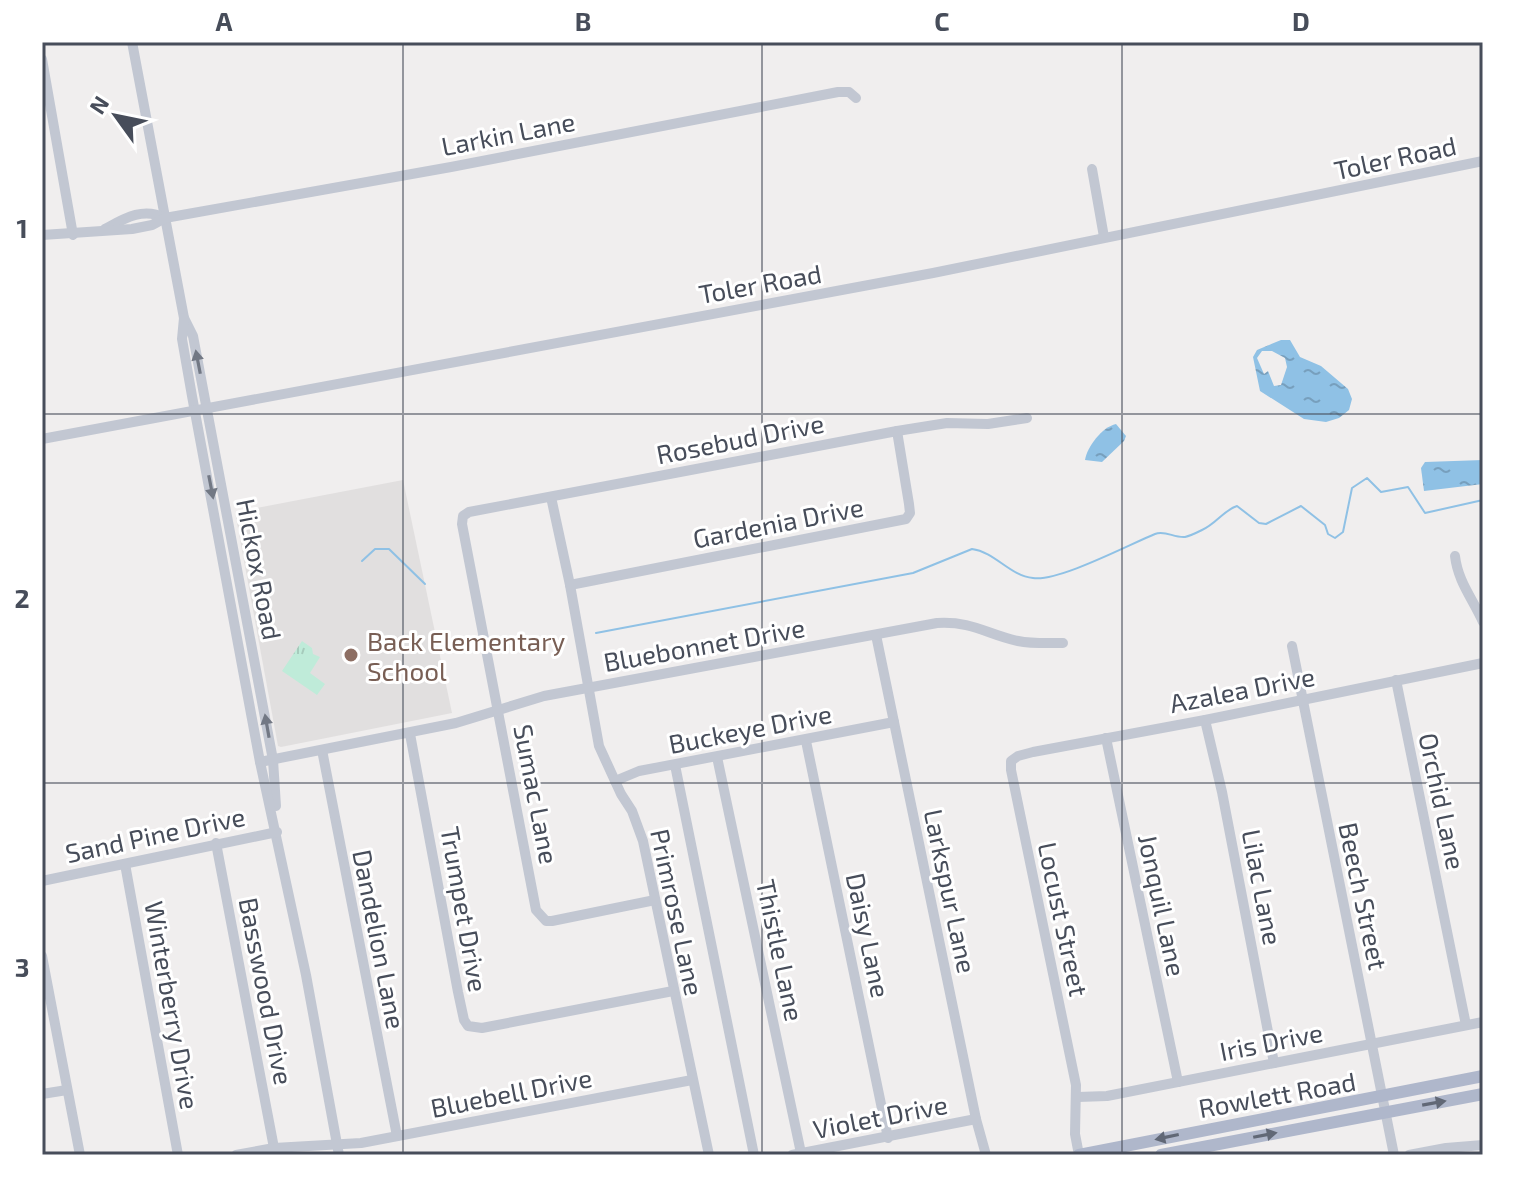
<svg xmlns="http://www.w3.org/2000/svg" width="1525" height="1197" viewBox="0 0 1525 1197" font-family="'Exo 2',sans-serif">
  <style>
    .education { fill: #e1dfdf }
    .park { fill: url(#park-tufts) }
    .water { fill: url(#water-ripples); fill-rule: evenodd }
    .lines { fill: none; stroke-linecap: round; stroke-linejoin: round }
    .stream { stroke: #8fc1e5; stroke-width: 2 }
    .minor { stroke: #c2c7d2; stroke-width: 10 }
    .major { stroke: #afb7cb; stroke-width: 12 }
    .oneway { fill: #727884 }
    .oneway2 { fill: #616876 }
    .grid { fill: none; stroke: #474d5a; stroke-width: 2; stroke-opacity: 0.55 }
    .education-dot { fill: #8d6e63; stroke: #fff; stroke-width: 3 }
    .labels { text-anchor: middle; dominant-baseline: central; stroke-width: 6; stroke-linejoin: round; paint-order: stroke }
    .street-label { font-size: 26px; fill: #474d5a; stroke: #fff }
    .education-label { font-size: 26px; fill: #785e54; stroke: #fff; text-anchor: start }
    .neatline { fill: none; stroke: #474d5a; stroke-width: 3 }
    .grid-label { font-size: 26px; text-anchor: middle; font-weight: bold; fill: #474d5a }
  </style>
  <defs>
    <pattern id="park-tufts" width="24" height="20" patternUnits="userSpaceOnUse" patternTransform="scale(2)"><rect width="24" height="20" fill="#bfebd9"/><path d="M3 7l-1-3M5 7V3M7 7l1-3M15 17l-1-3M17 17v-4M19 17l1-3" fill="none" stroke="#a6cbbc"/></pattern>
    <pattern id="water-ripples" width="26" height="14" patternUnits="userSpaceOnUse" patternTransform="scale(2)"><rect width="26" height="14" fill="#8fc1e5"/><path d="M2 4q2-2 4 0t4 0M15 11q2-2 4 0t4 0" fill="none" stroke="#779fbd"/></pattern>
  </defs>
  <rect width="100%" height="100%" fill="#f0eeee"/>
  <polygon class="education" points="403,480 452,713 281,747 278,746 235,512"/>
  <polygon class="park" points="302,641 312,648 313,654 320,657 310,673 325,684 317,695 282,671"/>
  <g class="water">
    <path d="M1281,340h9l10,17 21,9 27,23 4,10 -3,11 -10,8 -13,4 -22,-3 -44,-28 -7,-34 4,-7zM1262,351h10l13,7 2,9 -6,18 -7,1 -6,-15 -4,3 -7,-16z"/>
    <path d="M1116,424l10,12 -2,5 -22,21 -17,-2c2,-13 17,-33 31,-36z"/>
    <polygon points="1483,460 1483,484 1424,491 1421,468 1425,462"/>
  </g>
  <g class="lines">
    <g class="stream">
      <polyline points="362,561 375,549 389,549 425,584"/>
      <path d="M596,633l317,-60 59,-24c23,3 38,27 61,29 25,4 95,-33 122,-44 10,-4 19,4 30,3 5,-1 13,-5 17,-7 14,-6 22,-20 35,-24l22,17 7,1 35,-18 24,19 3,9 7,4 8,-6 9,-44 15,-10 14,14 27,-5 17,26 58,-13"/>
    </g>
    <g class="minor">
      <polyline points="132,42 184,318 193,336 273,760 276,806"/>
      <polyline points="42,59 73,235"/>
      <polyline points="1092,169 1104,237"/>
      <path d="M105,229c20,-11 38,-22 60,-11"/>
      <polyline points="42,235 132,229 152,225 165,218 451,167 838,92 849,92 856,98"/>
      <polyline points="184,318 182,339 192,396 260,762 306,975 339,1155"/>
      <polyline points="42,439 933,273 1483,161"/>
      <polyline points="551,497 570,585 599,746 621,794 632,811 643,841 709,1155"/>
      <path d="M1455,556c3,26 18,43 28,66"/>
      <polyline points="570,585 906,519 910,513 909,504 897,431"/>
      <polyline points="876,635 976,1119 986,1155"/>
      <polyline points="1292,646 1394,1155"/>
      <polyline points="1396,680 1466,1025"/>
      <polyline points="1205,720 1222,792 1274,1063"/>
      <polyline points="410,734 458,992 464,1020 468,1026 482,1028 673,991"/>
      <polyline points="1106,738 1178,1082"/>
      <polyline points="806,741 888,1138"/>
      <polyline points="322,750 397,1136"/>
      <polyline points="717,757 801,1153"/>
      <path d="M260,762l196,-39 88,-27 393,-73c36,-2 49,11 81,18 15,3 30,2 45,2"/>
      <polyline points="675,765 754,1155"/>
      <polyline points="615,781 639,771 894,722"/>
      <polyline points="216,843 274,1148"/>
      <polyline points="125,864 178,1155"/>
      <polyline points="42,881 277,832"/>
      <polyline points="655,900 552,921 546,921 536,910 462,524 463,516 469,512 897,431 947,423 988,424 1027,418"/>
      <polyline points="42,956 80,1155"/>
      <polyline points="42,1094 67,1090"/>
      <polyline points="1078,1097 1107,1096 1483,1022"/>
      <polyline points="236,1155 274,1148 361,1143 692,1080"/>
      <polyline points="792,1155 976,1119"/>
      <polyline points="1079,1155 1075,1134 1076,1085 1011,770 1011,761 1018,756 1033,752 1205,720 1483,663"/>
      <polyline points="1409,1155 1446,1148 1483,1145"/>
    </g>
    <g class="major">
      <polyline points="1079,1155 1483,1076"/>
      <polyline points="1161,1155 1483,1094"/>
    </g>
  </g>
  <defs><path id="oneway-solid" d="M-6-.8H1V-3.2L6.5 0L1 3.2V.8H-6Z" transform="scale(2)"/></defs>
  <g class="oneway">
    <use href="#oneway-solid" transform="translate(198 362) rotate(-101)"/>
    <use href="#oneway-solid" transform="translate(211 487) rotate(79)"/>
    <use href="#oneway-solid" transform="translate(267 726) rotate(-100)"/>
  </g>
  <g class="oneway2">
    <use href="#oneway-solid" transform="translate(1434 1103) rotate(-10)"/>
    <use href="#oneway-solid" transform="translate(1265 1135) rotate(-11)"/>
    <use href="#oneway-solid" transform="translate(1167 1137) rotate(168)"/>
  </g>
  <path class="grid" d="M403,42v1113M762,42v1113M1122,42v1113M42,414h1441M42,783h1441"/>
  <circle class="education-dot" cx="351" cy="655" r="8"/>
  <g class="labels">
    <g class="street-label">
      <text transform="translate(508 133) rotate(-11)">Larkin Lane</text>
      <text transform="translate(1395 157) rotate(-12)">Toler Road</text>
      <text transform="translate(760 283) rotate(-10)">Toler Road</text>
      <text transform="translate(740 438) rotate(-11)">Rosebud Drive</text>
      <text transform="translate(778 522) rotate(-11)">Gardenia Drive</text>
      <text transform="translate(260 569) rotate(79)">Hickox Road</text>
      <text transform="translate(704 644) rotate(-10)">Bluebonnet Drive</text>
      <text transform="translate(1242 689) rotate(-11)">Azalea Drive</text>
      <text transform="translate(750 728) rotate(-11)">Buckeye Drive</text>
      <text transform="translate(537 794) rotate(79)">Sumac Lane</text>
      <text transform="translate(1443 801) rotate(78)">Orchid Lane</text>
      <text transform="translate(155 834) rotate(-12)">Sand Pine Drive</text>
      <text transform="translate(1263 887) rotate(79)">Lilac Lane</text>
      <text transform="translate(951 891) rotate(78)">Larkspur Lane</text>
      <text transform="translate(1364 896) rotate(78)">Beech Street</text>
      <text transform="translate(1163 905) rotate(78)">Jonquil Lane</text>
      <text transform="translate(465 909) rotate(80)">Trumpet Drive</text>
      <text transform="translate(678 912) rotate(78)">Primrose Lane</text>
      <text transform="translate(1064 919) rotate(78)">Locust Street</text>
      <text transform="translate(869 935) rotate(78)">Daisy Lane</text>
      <text transform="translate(380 939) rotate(79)">Dandelion Lane</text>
      <text transform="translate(781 950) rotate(78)">Thistle Lane</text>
      <text transform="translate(267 991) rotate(79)">Basswood Drive</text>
      <text transform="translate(173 1005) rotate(80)">Winterberry Drive</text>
      <text transform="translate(1271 1041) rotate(-11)">Iris Drive</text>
      <text transform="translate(511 1092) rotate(-11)">Bluebell Drive</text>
      <text transform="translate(1277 1094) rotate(-10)">Rowlett Road</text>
      <text transform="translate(880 1116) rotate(-11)">Violet Drive</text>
    </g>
    <g class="education-label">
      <text x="367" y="640">Back Elementary<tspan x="367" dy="30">School</tspan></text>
    </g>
  </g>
  <rect width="1525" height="1197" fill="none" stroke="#ffffff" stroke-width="88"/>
  <g transform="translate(116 116) rotate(303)" stroke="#ffffff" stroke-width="6" paint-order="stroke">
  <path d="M0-6L14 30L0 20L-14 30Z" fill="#474d5a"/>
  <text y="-12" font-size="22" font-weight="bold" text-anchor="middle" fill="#474d5a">N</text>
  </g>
  <rect x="44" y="44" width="1437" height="1109" class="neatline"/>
  <g class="grid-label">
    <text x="224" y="31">A</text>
    <text x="583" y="31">B</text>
    <text x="942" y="31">C</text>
    <text x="1301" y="31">D</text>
    <text x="22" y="238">1</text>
    <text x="22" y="608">2</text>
    <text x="22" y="977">3</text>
  </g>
</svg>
